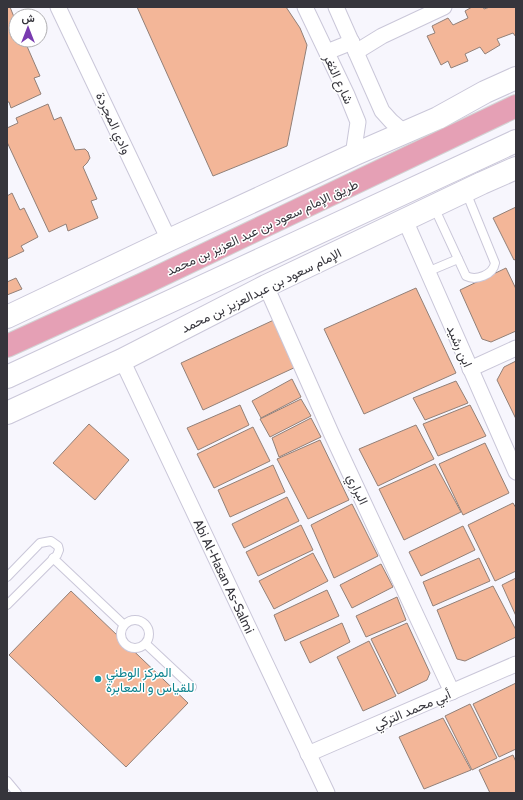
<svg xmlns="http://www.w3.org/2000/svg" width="523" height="800" viewBox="0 0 523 800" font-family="Cabin,Vazirmatn,sans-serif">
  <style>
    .building { fill: #f3b698; stroke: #928078 }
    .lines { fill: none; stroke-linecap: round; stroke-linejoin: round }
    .lane-casing { stroke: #cac7d9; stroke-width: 10 }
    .street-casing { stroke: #cac7d9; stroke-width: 17 }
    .secondary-casing { stroke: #cac7d9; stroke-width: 24 }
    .primary-casing { stroke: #d3d3d4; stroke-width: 24 }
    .lane { stroke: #fff; stroke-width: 8 }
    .street { stroke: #fff; stroke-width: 15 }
    .secondary { stroke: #fff; stroke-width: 22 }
    .primary { stroke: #e5a0b5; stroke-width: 22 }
    .culture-dot { fill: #0f9aa8; stroke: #fff; stroke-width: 1.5 }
    .labels { text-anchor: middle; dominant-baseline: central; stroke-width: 3; stroke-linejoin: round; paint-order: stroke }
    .street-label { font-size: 13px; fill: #36353c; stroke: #fff }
    .culture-label { font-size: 13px; fill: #0d838f; stroke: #fff; text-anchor: start }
  </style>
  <rect width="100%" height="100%" fill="#f7f6fd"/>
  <g class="building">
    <polygon points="7,7 10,7 16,22 16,40 30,40 26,44 40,76 34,78 41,94 11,108 9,102 7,102"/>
    <polygon points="137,7 286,7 300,28 307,45 287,146 213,176"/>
    <polygon points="472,7 483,7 484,9 490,7 516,7 516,37 513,33 497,39 500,45 485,54 480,47 465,54 468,61 451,68 448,61 441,65 427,36 435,33 432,26 448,18 453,25 468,18 465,11"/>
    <polygon points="48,104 54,120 61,117 75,150 85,149 88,152 90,158 87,163 83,167 97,199 91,201 98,218 68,231 66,224 49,232 7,142 7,128 18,123 16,118"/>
    <polygon points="12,193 20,210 24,208 38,237 21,246 24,251 7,259 7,196"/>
    <polygon points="516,207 516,259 514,260 493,218"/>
    <polygon points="506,268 516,289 516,331 491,342 482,339 460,290"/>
    <polygon points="16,278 22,289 7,295 7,282"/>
    <polygon points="416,288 456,373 364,414 324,329"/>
    <polygon points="276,319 298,366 203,410 181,363"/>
    <polygon points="516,361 516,419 497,380 504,367"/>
    <polygon points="292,379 301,397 261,418 252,401"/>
    <polygon points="456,381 468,403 425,420 413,398"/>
    <polygon points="301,399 311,416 270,437 260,419"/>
    <polygon points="240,405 249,425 198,450 187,428"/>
    <polygon points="470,405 486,436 438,456 423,424"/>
    <polygon points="311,418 321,437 279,457 272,438"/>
    <polygon points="89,424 129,460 95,500 53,463"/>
    <polygon points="416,425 434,459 378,486 359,449"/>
    <polygon points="253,427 270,461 214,488 197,454"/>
    <polygon points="320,440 349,500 308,519 277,459"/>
    <polygon points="485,443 509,493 463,515 439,464"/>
    <polygon points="435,464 461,512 404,540 379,489"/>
    <polygon points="273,465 285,492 230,517 218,490"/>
    <polygon points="287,497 299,521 244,548 232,524"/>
    <polygon points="513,503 516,508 516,571 495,581 468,525"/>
    <polygon points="352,504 378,556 334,578 311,525"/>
    <polygon points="301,525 313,550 258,576 246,552"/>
    <polygon points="463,526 475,550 421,576 409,552"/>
    <polygon points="313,553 328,581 274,609 259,581"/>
    <polygon points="479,558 490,581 433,606 423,582"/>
    <polygon points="381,564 393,587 352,608 340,585"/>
    <polygon points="516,578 516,616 502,585"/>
    <polygon points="493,586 516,630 516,637 465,661 457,659 437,610"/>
    <polygon points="327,590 339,616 285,641 274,615"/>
    <polygon points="71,591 188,703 126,767 9,655"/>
    <polygon points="397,597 406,620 366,637 356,616"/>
    <polygon points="342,623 350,642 310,663 300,642"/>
    <polygon points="407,623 430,673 427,680 398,694 371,639"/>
    <polygon points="369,641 396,696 363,711 337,657"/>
    <polygon points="516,683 516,749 499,757 473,704"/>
    <polygon points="470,704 497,758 472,770 445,716"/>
    <polygon points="443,718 471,770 424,789 399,737"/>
    <polygon points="513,755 516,762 516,793 490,793 479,770"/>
  </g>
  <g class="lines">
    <g class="lane-casing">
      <g id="lane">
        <path d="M434,207l32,69c10,5 27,-1 29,-13l-29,-71"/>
        <polyline points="427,272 458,259"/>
        <polyline points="53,558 124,625"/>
        <polyline points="7,577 40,543 51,541 58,546 59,550 57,555 7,605"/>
        <circle cx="135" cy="634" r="14"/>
        <polyline points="146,644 192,687"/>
        <polyline points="7,781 17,793"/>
      </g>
    </g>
    <g class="street-casing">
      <g id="street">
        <polyline points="58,7 169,240"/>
        <polyline points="305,7 347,95 358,122 353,155"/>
        <polyline points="336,7 382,111 391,121 405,133"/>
        <polyline points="327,52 352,42"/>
        <polyline points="356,52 382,36 444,7"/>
        <polyline points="405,220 516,472"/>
        <polyline points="266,286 332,435 452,692"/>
        <path id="s1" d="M122,360l205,433"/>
        <polyline points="470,369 516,348"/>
        <polyline points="308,754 516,664"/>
      </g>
    </g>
    <g class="secondary-casing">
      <g id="secondary">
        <polyline points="7,317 169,240 353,155 438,118 485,92 516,78"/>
        <polyline points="7,377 516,141"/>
        <polyline points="7,413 122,360 266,286 482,183 516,168"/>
      </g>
    </g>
    <g class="primary-casing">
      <polyline id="primary" points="7,346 143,284 516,106"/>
    </g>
    <use href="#lane" class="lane"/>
    <use href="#street" class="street"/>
    <use href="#secondary" class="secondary"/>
    <use href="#primary" class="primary"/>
  </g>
  <circle class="culture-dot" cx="98" cy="679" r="4"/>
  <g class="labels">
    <g class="street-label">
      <text transform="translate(339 79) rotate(65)">شارع الثغر</text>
      <text transform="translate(114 123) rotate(65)">وادي المجردة</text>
      <text transform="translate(262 227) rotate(-25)">طريق الإمام سعود بن عبد العزيز بن محمد</text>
      <text transform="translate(261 290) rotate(-26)">الإمام سعود بن عبدالعزيز بن محمد</text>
      <text transform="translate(460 346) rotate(66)">ابن رشيد</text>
      <text transform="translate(358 489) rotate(65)">البراري</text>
      <text stroke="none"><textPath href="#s1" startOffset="239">Abi Al-Hasan As-Salmi</textPath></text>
      <text transform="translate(412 709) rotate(-23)">أبي محمد التركي</text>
    </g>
    <g class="culture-label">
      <text x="106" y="672">المركز الوطني<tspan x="106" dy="15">للقياس و المعابرة</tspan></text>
    </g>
  </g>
  <rect width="523" height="800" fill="none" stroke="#36353c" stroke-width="16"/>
  <g transform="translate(28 28)"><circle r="19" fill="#ffffff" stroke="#afaeb1"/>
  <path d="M0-3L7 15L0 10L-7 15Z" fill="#793bb0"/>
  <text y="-6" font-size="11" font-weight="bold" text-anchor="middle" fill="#36353c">ش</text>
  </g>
</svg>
